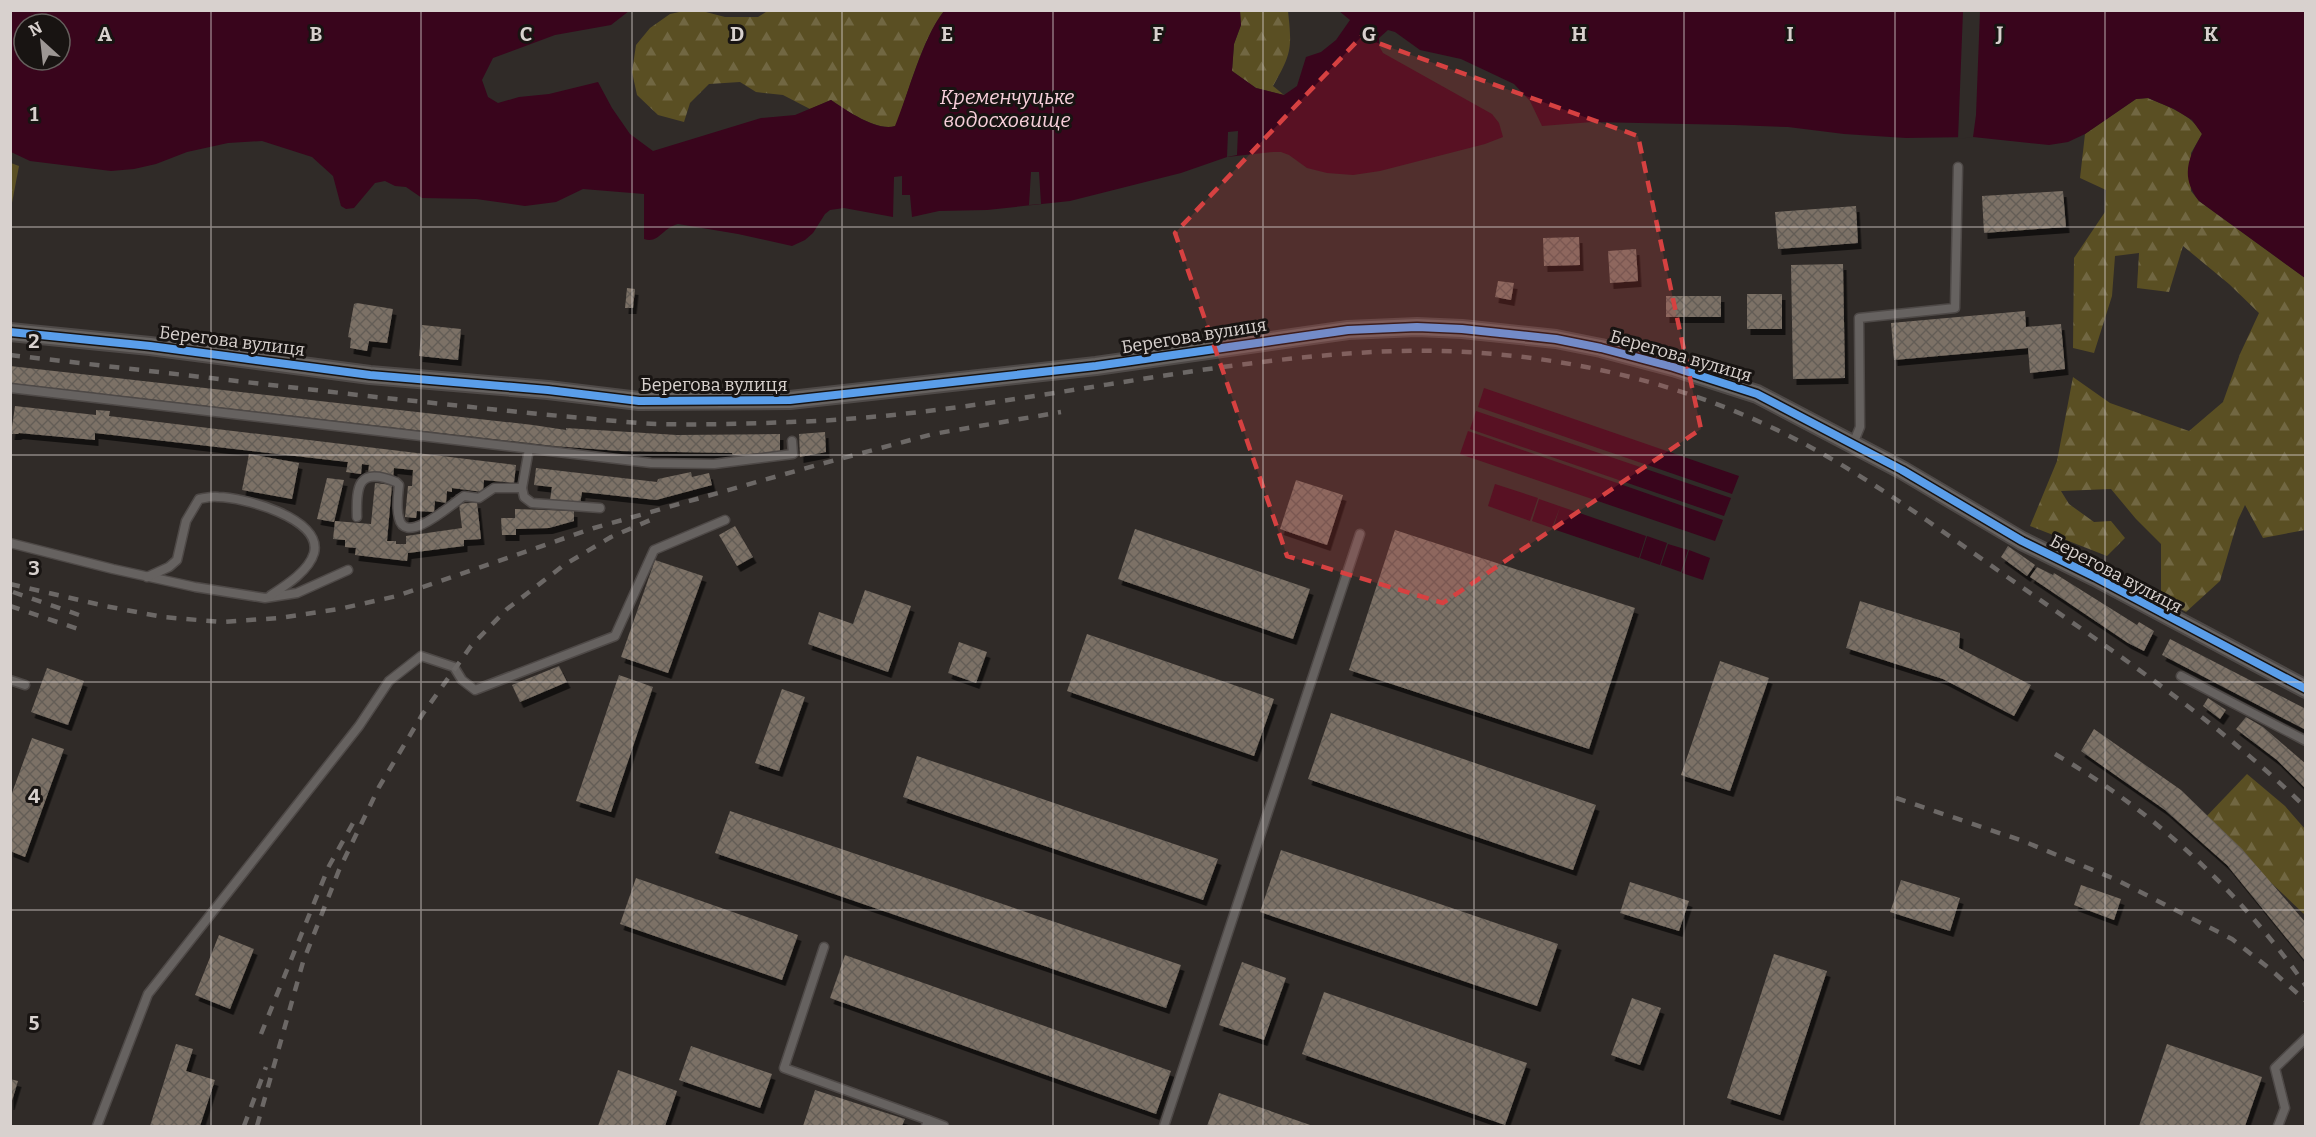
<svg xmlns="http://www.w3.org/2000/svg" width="2316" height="1137" viewBox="0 0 2316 1137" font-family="Bitter,serif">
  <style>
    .forest { fill: url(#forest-firs) }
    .water { fill: #39051c; fill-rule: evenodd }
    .pier { fill: #302b28 }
    .building { fill: url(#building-cross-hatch); filter: url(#shadow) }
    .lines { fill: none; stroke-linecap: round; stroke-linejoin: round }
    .lane-casing { stroke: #4e4947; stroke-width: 11 }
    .street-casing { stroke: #4e4947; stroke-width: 20 }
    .lane { stroke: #666260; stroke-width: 8 }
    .street { stroke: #666260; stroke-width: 16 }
    .rail { stroke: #6c6866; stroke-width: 4.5; stroke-dasharray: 10 10; stroke-linecap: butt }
    .cycleway-casing { stroke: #181412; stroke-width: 11 }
    .cycleway { stroke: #5a9eea; stroke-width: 8 }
    .marked { fill: #d64141; fill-opacity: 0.2; stroke: #d64141; stroke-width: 4.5; stroke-dasharray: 12 8; stroke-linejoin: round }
    .grid { fill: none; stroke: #d8d1ce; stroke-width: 1.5; stroke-opacity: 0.55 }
    .labels { text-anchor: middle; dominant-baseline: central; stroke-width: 6; stroke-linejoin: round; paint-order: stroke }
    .street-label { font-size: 18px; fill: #d8d1ce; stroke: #181412 }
    .water-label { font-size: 20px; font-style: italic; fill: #f8d0db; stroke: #181412 }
    .grid-label { font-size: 20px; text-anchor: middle; font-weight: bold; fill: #d8d1ce; stroke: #181412; stroke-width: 6; stroke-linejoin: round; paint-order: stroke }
  </style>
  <defs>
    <pattern id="forest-firs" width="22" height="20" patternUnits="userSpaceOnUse" patternTransform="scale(1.5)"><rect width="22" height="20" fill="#5a4f23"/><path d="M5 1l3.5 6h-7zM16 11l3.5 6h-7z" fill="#716742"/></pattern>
    <pattern id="building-cross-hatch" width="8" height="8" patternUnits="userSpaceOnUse" patternTransform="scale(1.5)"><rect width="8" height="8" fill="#7c7166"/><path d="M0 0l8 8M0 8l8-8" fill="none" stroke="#645d56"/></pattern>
    <filter id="shadow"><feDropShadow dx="3.5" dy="6" stdDeviation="0" flood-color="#0009"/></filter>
  </defs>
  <rect width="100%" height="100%" fill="#302b28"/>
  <g class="forest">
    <path d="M769,10l175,1c-22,28 -35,80 -48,115 -19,6 -50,-16 -65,-26l-21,9 -27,-14 -27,-3 -16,-10 -31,2 -19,19 -6,19 -26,-7 -21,-20 -5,-23 4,-27 14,-17 20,-14 14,-3h18l23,6h33z"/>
    <path d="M1240,11h48c4,37 4,42 -15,75l11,9 -28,-7 -24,-17 2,-27 7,-19z"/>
    <path d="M2148,98c20,9 44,16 54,36l-11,19v38l8,10 106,77v252l-42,8 -18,-33 -7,15 -18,61 -34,31 -25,-14v-54l-25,-25 -25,-30 -50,2 8,13 25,18 17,-1 14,17 -18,18 -77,-30 27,-65 16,-84 37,26 79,28 34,-29 17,-48 19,-41 -30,-29 -46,-38 -14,46 -32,-4 2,-35 -24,3 -3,40 -18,57 -21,-5 1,-90 31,-46 1,-22 -26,-12 5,-44 51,-35z"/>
    <polygon points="11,163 19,166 11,208"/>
    <polygon points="2247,774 2285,806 2305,829 2305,915 2204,819"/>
  </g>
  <g class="water">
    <path d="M11,11h618l-18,14 -56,10 -62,23 -11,22 6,17 10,6 21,-6 30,-3 49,-12 14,26 18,26 23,17 108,-33 34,-3 36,-15c15,10 46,32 64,26 14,-34 27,-87 49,-115h296l1,14 -7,19 -2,27 24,17 28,7 13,-9 9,-29 15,-5 15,-12 14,-20 -11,-9h966v267l-106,-77c-19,-24 -11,-43 3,-67l-10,-14 -18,-11 -26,-11 -12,1 -51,35 -17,8 -19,3 -76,-8 -67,1 -62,-4 -56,-7 -54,-2 -142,-3 -50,4 -12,-25 -16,-17 -53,-25 -41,-9 -25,-18 -7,-2 -9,8v8l4,7 109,61 7,9 4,14 -18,7 -105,27 -27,4 -26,-2 -20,-5 -18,-13 -8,-3h-8l-46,5 -46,16 -111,28 -83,9 -48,1 -27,6h-19l-49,-9 -14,2 -5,4 -12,19 -8,7 -13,6 -54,-12 -60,-10c-16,4 -19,20 -34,15v-45l-61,-5 -27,13 -31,4 -49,-7 -54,-1 -16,-11 -11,-1 -10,-5 -10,2 -21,25 -8,1 -5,-3 -8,-30 -21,-19 -50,-16 -34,2 -41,9 -31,12 -22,5 -23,2 -81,-10 -19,-9zM24,24h36v36h-36z"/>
    <polygon points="1484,388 1739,476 1732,494 1478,407"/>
    <polygon points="1476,411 1731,498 1724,516 1470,429"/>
    <polygon points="1468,431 1723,520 1715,541 1460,454"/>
    <polygon points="1495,484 1538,498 1530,521 1488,506"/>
    <polygon points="1539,499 1646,536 1639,558 1553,529 1560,507 1552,528 1532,521"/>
    <polygon points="1647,536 1667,543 1660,565 1640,558"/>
    <polygon points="1668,544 1688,550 1681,572 1661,565"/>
    <polygon points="1689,550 1710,558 1703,580 1682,573"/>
  </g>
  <g class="pier">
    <polygon points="1963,11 1980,11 1976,115 1973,137 1958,139"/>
    <polygon points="1238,131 1237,155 1227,157 1228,132"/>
    <polygon points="1031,172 1039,172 1041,204 1029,205"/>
    <polygon points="902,176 902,195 910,195 912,217 893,217 894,177"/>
  </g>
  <g class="building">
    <polygon points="2063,191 2066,227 1984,233 1982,196"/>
    <polygon points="1856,206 1858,243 1778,249 1775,212"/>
    <polygon points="1579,237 1580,265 1544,266 1543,238"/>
    <polygon points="1636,249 1638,281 1610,283 1608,251"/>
    <polygon points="1843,264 1845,378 1793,379 1791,265"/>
    <polygon points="1498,281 1514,283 1511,300 1495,297"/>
    <polygon points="627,288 635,289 633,308 625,308"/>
    <rect x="1747" y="294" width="35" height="35"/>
    <rect x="1666" y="296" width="55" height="21"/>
    <polygon points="357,303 393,309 387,343 369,341 367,351 350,348 351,338 348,337 354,304"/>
    <polygon points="2025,311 2026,327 2061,324 2065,369 2030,373 2028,348 1894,360 1891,323"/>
    <polygon points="422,325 461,329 458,360 419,356"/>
    <polygon points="10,366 533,425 566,430 566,428 677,435 780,434 780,452 733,455 732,453 620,451 554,446 10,383"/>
    <polygon points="15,406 96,415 96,410 110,411 109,416 516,465 514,483 484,480 483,492 452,488 452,492 447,491 446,503 435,501 434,512 417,511 416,518 405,517 408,486 412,486 413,470 394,468 393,478 368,475 369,465 362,464 361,474 346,472 348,462 95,433 95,440 19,433 18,434 11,434"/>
    <polygon points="825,432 826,452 800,457 799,434"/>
    <polygon points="249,454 299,463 292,499 242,490"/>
    <polygon points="536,468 657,482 658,479 691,472 692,477 709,473 712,485 656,500 582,492 580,504 550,500 552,487 534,485"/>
    <polygon points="327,478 344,480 334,522 317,519"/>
    <polygon points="1296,480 1343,495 1327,545 1280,529"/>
    <polygon points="375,483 392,485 387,541 396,541 396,544 406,544 406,536 462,528 459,504 477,502 481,539 464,540 464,546 408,553 407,561 355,555 356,548 345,547 345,540 333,539 335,521 371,524"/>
    <polygon points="515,509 574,511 574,521 549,528 516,529 516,535 502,535 501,518 515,518"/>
    <polygon points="735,526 753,557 737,566 719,535"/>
    <polygon points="1135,529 1310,589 1293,639 1118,579"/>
    <polygon points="1395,530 1635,608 1589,749 1349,670"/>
    <polygon points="2008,546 2035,565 2027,576 2001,557"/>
    <polygon points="655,560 703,576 668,673 621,657"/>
    <polygon points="2037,567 2053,575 2054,573 2137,625 2139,622 2154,631 2144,651 2128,643 2030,577"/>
    <polygon points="865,590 911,606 888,672 808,644 819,612 853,624"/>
    <polygon points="1860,601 1960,633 1959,648 2031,685 2014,716 1943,679 1846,648"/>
    <polygon points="1087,634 1274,699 1254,756 1067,691"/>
    <polygon points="2170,639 2306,709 2306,730 2162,655"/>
    <polygon points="959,642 987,652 976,683 948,673"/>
    <polygon points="1720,661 1769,678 1730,791 1681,775"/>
    <polygon points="559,666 567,682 520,702 512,685"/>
    <polygon points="47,668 84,681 68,725 31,712"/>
    <polygon points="619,675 653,687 611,812 576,801"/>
    <polygon points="782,689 805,697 779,771 755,763"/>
    <polygon points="2208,698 2226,710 2220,719 2203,706"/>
    <polygon points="1331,713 1596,805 1573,870 1308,779"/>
    <polygon points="2246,717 2263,727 2306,764 2306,789 2277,760 2236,729"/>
    <polygon points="2094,729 2181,790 2242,849 2306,923 2306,962 2227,865 2165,810 2081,751"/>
    <polygon points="32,738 64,749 25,857 10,851 10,792 12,793"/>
    <polygon points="917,756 1218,859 1203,900 903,797"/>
    <polygon points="730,811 1181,965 1166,1008 715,853"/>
    <polygon points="1281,850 1558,944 1537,1006 1260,912"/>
    <polygon points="636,878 798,935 782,980 620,924"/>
    <polygon points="1901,880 1960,898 1950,931 1890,912"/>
    <polygon points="1630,882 1689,901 1679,931 1620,913"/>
    <polygon points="2081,885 2121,899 2114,920 2074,905"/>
    <polygon points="219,935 254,949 230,1009 195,995"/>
    <polygon points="1774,954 1827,971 1780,1115 1727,1098"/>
    <polygon points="845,955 1171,1071 1156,1114 830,998"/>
    <polygon points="1242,962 1286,978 1264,1040 1219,1025"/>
    <polygon points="1324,992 1527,1063 1505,1125 1302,1054"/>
    <polygon points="1632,998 1661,1008 1640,1065 1611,1055"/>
    <polygon points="176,1044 193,1049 186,1071 215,1080 200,1126 150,1126"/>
    <polygon points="2167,1044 2262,1077 2245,1126 2139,1126"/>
    <polygon points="691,1046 772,1074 760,1108 679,1080"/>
    <polygon points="618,1070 677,1091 665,1126 598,1126"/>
    <polygon points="10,1079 18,1081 11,1104 10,1104"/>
    <polygon points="815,1090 905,1119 902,1126 803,1126"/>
    <polygon points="1219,1093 1313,1126 1207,1126"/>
  </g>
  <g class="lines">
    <g class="lane-casing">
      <g id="lane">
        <polyline points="10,388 651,463 714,464 793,454 792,441"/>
        <polyline points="1853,444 1860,427 1859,318 1955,308 1958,167"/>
        <polyline points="522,488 524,497 532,503 600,508"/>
        <path d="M357,517c-1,-31 1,-51 39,-35l3,3c-1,10 -3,23 0,33 6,29 54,-15 65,-22l15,2 15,-10h28l7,-39"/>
        <polyline points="10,543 113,569 195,587 265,598 297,593 348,570"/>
        <path d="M147,577l22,-10 8,-7 9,-39 13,-22c6,-1 13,-3 19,-2 24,0 105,21 96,56 -5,18 -29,33 -43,42"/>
        <polyline points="2181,676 2306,741"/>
        <polyline points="10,680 25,685"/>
        <polyline points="824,947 784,1068 928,1120 926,1126"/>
        <polyline points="928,1120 944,1126"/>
        <polyline points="97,1126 148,994 359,726 389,681 421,656 454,667 462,680 475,690 615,636 654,550 725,520"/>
        <polyline points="1164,1126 1360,534"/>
        <polyline points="2278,1126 2285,1108 2275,1068 2306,1038"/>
      </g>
    </g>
    <g class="street-casing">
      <polyline id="street" points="10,332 150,346 370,375 548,390 639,401 790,400 1096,366 1348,330 1417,327 1462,329 1556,339 1601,348 1673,367 1757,394 1902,470 2022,541 2095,577 2306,689"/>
    </g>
    <use href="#lane" class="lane"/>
    <use href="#street" class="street"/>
    <g class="rail">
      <path d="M10,355c122,14 244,28 366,42 69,7 138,15 207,21 24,2 49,5 73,6 45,1 90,0 135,-2 195,-6 388,-60 583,-70 145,-8 298,22 427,90 83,44 158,102 235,155 94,66 188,130 270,211"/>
      <polyline points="10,584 105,606 163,617 221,622 279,618 339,609 397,596 594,528 817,465 933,434 1061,412"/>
      <polyline points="13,592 79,615"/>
      <polyline points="10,606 84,631"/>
      <path d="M2055,754c100,58 184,137 251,232"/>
      <polyline points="1896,798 2023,841 2117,880 2232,939 2270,969 2306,1001"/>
      <polyline points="261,1034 329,866 357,816"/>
      <polyline points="244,1126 266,1067"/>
      <polyline points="257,1126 303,962 339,870 379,787 422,715 471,646 507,609 564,565 611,537 655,518"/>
    </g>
    <g class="cycleway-casing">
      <polyline id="cycleway" points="10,332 150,346 370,375 548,390 639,401 790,400 1096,366 1348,330 1417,327 1462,329 1556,339 1601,348 1673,367 1757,394 1902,470 2022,541 2095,577 2306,689"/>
    </g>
    <use href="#cycleway" class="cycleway"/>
  </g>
  <path class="marked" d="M1361,37l277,99 63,293 -258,174 -156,-47 -112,-323z"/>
  <path class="grid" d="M211,10v1116M421,10v1116M632,10v1116M842,10v1116M1053,10v1116M1263,10v1116M1474,10v1116M1684,10v1116M1895,10v1116M2105,10v1116M10,227h2296M10,455h2296M10,682h2296M10,910h2296"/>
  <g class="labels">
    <g class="street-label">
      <text transform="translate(1194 336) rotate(-9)">Берегова вулиця</text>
      <text transform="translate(232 341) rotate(7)">Берегова вулиця</text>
      <text transform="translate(1681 356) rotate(16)">Берегова вулиця</text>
      <text x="714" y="385">Берегова вулиця</text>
      <text transform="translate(2116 574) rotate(28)">Берегова вулиця</text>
    </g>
    <g class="water-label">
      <text x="1007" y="97">Кременчуцьке<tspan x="1007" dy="23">водосховище</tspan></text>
    </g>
  </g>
  <g class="grid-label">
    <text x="105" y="41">A</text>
    <text x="316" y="41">B</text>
    <text x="526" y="41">C</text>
    <text x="737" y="41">D</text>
    <text x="947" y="41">E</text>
    <text x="1158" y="41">F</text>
    <text x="1369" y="41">G</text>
    <text x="1579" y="41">H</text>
    <text x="1790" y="41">I</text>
    <text x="2000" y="41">J</text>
    <text x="2211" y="41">K</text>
    <text x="34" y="121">1</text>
    <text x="34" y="348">2</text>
    <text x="34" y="575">3</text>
    <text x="34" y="803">4</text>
    <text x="34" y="1030">5</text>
  </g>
  <rect width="2316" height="1137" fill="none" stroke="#d8d1ce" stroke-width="24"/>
  <g transform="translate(42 42) rotate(333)"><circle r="28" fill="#181412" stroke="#65605d" stroke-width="1.5"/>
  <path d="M0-4.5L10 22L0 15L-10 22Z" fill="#9d9794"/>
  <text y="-9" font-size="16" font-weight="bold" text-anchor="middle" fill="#d8d1ce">N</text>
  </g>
</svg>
